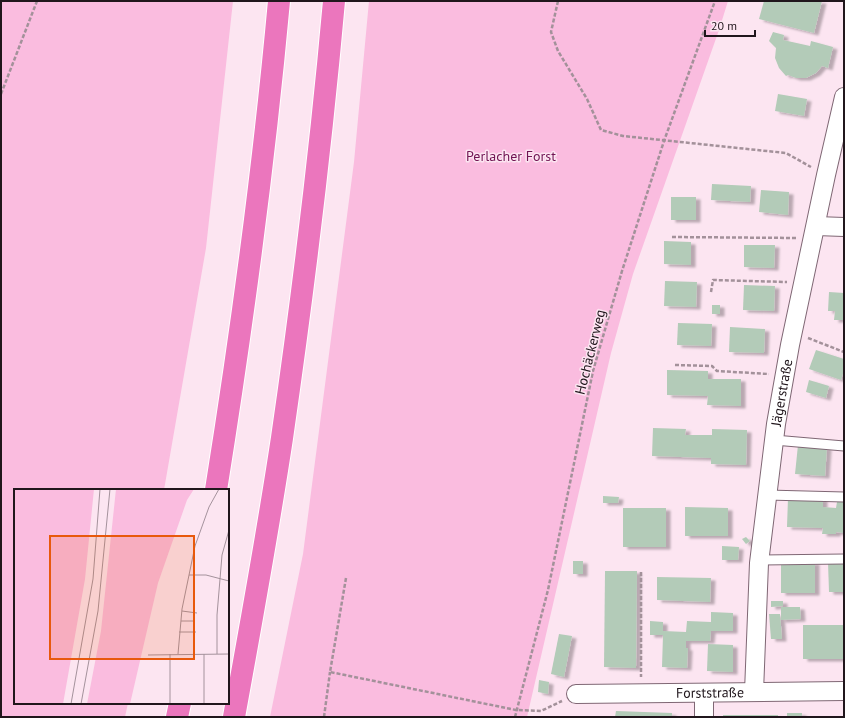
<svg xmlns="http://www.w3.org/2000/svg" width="845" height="718" viewBox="0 0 845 718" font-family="'PT Sans',sans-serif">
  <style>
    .green { fill: #fabcdf }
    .building { fill: #b3cbb8; filter: url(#shadow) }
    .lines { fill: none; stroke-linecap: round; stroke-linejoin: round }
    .service-casing { stroke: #7f6774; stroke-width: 11 }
    .minor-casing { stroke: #7f6774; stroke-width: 20 }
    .motorway-casing { stroke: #fff; stroke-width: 24 }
    .path { stroke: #a3919a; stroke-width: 2.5; stroke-dasharray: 4 2; stroke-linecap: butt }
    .service { stroke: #fff; stroke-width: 9 }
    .minor { stroke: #fff; stroke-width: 18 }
    .motorway { stroke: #eb76bd; stroke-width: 22 }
    .labels { text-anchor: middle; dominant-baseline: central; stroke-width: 3; stroke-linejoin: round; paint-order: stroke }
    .park-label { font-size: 14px; fill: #711453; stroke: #fce5f1 }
    .street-label { font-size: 14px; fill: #20161c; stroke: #fce5f1 }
    .inset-road { fill: none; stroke: #a4929c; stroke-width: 1 }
    .view { fill: #e8590c; fill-opacity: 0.15; stroke: #e8590c; stroke-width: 2 }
    .inset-edge { fill: none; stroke: #20161c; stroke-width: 2 }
  </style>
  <defs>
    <filter id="shadow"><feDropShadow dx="4.5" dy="2.5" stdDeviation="1" flood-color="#0004"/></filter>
  </defs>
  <rect width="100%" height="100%" fill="#fce5f1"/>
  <g class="green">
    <polygon points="1,1 233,1 206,248 164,490 15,490 15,703 128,703 125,717 1,717"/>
    <polygon points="369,1 728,1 719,30 633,274 611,353 527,717 270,717 303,554 354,162"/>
  </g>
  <g class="building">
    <polygon points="764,1 822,1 814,33 759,19"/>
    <polygon points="773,32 784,35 783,40 810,46 811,41 833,47 828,68 822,66 816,73 806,78 796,78 788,75 786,76 779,68 775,58 776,48 769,41"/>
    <polygon points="778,94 807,99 804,116 775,111"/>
    <polygon points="712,184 751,186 750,202 711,200"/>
    <polygon points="761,190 789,192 788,215 759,212"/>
    <rect x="671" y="197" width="25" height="23"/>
    <polygon points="664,241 691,242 691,265 664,264"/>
    <polygon points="744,245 775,245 774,268 744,267"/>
    <polygon points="665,281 697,282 696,307 664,306"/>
    <polygon points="744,285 775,286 774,311 743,310"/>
    <polygon points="829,292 844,293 844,320 834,320 835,311 828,311"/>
    <rect x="712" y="305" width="8" height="9"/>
    <polygon points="678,323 712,324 711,346 677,345"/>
    <polygon points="730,327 765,329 764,353 729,352"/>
    <polygon points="816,350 844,359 844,370 841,380 809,369"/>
    <polygon points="667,370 708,371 708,379 741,379 741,406 707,405 708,396 667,395"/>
    <polygon points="809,380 829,386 826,398 806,392"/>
    <polygon points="653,428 686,429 685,435 712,435 712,429 747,430 746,465 711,464 711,458 652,456"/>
    <polygon points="798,445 827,447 825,476 795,474"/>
    <polygon points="603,496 619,497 618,503 603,503"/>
    <polygon points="788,498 823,498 823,507 836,508 837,502 844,502 844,533 836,532 836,534 822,534 823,528 787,527"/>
    <polygon points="685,507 728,508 728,536 685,536"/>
    <rect x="623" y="508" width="43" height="39"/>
    <polygon points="746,537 750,541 746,544 742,539"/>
    <polygon points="722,546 739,547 738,560 722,560"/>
    <rect x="573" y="561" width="10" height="13"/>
    <rect x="781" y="562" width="34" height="31"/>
    <polygon points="828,562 844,562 844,592 829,592"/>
    <polygon points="605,571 637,571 636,668 604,667"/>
    <polygon points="657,577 711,578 710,602 657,600"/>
    <polygon points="771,601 783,601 783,606 771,607"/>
    <polygon points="781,607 800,607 801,619 781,620"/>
    <polygon points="711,612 733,613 733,631 711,631 710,641 686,641 686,648 688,648 687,668 662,667 663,635 650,635 650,621 663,622 663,631 686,632 687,621 711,622"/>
    <polygon points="769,614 780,614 782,639 771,639"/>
    <rect x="803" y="625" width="41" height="34"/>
    <polygon points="559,634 572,636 564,677 551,674"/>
    <polygon points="708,644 733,645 733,672 707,671"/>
    <polygon points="539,680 549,682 548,694 538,692"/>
    <polygon points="616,711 672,713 672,717 615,717"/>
    <rect x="787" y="713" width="15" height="4"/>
    <rect x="723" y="715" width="55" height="2"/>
  </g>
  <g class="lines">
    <g class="service-casing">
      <g id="service">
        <polyline points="774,440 844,446"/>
        <polyline points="767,495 844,497"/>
        <polyline points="759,560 844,559"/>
      </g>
    </g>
    <g class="minor-casing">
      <g id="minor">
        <polyline points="816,226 844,227"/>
        <path id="s1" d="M754,692l5,-129 17,-139 14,-79 36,-170 18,-78"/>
        <polyline points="704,693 704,717"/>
        <path id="s2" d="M576,694l268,-3"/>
      </g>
    </g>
    <g class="motorway-casing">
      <g id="motorway">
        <path d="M216,490c26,-162 48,-325 63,-489"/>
        <polyline points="177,717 180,703"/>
        <path d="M234,717c17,-93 34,-186 48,-279 21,-145 39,-291 52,-437"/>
      </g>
    </g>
    <g class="path">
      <polyline points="558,1 551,32 558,51 587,99 601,130 623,136 786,153 811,167"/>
      <polyline points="1,94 37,1"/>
      <polyline points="672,237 796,238"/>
      <polyline points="711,292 713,280 787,282"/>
      <polyline points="808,338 844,352"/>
      <polyline points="675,365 712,366 717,371 769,374"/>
      <polyline points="641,572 641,677"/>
      <polyline points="346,578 330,672 516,710 541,711 562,701"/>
      <polyline points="324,717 330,672"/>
      <polyline points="515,717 548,590 593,371 622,271 664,141 715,1"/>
    </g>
    <use href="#service" class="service"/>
    <use href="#minor" class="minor"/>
    <use href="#motorway" class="motorway"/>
  </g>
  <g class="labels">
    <g class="park-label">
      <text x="511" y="156">Perlacher Forst</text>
    </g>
    <g class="street-label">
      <text transform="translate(590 352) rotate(-76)">Hochäckerweg</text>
      <text stroke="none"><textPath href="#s1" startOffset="301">Jägerstraße</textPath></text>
      <text stroke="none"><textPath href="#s2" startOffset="134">Forststraße</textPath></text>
    </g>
  </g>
  <g transform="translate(14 489)">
    <rect width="215" height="215" fill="#fce5f1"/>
    <path d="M0,0h80l-9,90 -22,125h-49zM102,0h78l-7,11 -29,83 -28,121h-43l14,-73z" fill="#fabcdf"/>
    <path class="inset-road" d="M175,86h17l23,6M168,122l15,2M167,132h14M165,143h17M156,165v50M164,165l4,-45 13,-63 14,-39 10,-18M190,165v50M203,165v-39l5,-60 7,-25M134,166l81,-1M57,215l22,-125 7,-90M67,215l17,-93 12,-122"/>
    <path class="view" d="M36,47h144v123h-144z"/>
    <rect width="215" height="215" class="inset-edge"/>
  </g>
  <rect width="845" height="718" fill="none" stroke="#20161c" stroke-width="4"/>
  <path d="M705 30v6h50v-6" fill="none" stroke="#20161c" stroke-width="2"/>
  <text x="711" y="30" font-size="12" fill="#20161c" stroke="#fce5f1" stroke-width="3" paint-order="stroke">20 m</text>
</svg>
